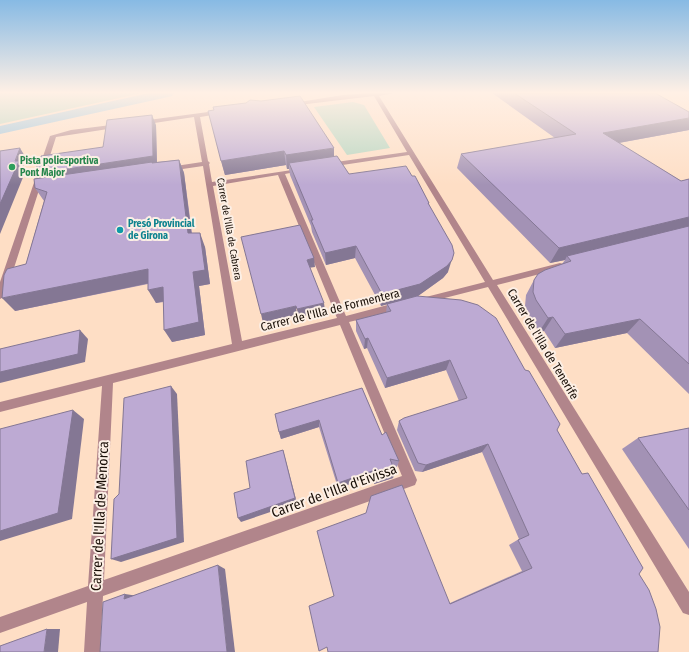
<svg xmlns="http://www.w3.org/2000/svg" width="689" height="652" viewBox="0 0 689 652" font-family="'Fira Sans Condensed',sans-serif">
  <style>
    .green { fill: #b4d5c0 }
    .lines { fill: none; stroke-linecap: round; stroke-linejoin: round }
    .canal { fill: #96c3de; fill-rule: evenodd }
    .street { fill: #b1858b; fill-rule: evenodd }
    .wall { fill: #a392b5 }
    .shaded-wall { fill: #847794 }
    .building { fill: #bdaad3; stroke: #847794 }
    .leisure-dot { fill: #2e9e5b; stroke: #fcefe5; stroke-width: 1.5 }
    .culture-dot { fill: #0f9aa8; stroke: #fcefe5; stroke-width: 1.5 }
    .labels { text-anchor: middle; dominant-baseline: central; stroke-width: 4; stroke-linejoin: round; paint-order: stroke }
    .far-leisure-label { font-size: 10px; font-weight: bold; fill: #27864d; stroke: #fcefe5; text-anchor: start }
    .far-culture-label { font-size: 10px; font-weight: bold; fill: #0d838f; stroke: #fcefe5; text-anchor: start }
    .far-street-label { font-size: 10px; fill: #180e06; stroke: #fcefe5 }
    .street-label { font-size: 12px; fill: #180e06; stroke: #fcefe5 }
    .near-street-label { font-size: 14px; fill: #180e06; stroke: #fcefe5 }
  </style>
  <rect width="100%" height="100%" fill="#fedec5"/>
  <g class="green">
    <polygon points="0,93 142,93 0,124"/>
    <polygon points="353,102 364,105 390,148 347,155 314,107"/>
  </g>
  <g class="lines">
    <polygon class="canal" points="149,93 174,93 172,96 168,97 0,134 0,126"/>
    <g class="street">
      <polygon points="370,93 394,93 379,96 493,280 560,263 563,264 564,266 563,268 497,285 689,592 689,615 683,613 488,287 421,304 418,303 416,301 418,299 485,282 409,155 329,167 326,165 329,163 407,152 374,96 290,106 287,104 343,95"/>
      <path d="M223,110l3,2 -1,1 -25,4 8,44 2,2 -1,1 3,18 93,-14v2l-20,4 61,142 53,-14 5,4 -5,4 -50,12 68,158 -2,5 -312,111 -3,56h-16l3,-50 -87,31v-16l88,-31 14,-200 -102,26v-10l232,-58 -29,-178 -34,5 -3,-2 3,-2 33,-5 -8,-45 -53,8 -3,-2 3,-2zM278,175l59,143 -95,23 -29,-155zM340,325l62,151 -298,104 9,-197z"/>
      <polygon points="119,124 121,125 121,127 56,137 5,296 0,299 0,282 50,136 71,130"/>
    </g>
  </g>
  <g class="wall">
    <polygon points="492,93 655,93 689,130 619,143 681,181 689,179 689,394 627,333 555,348 544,331 539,332 528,314 525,306 526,295 534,280 562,264 565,260 550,263 457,168 461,154 555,138"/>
    <polygon points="208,111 334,156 349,174 412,176 429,203 429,205 448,272 443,278 418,296 557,430 582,474 643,568 327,647 309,606 450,603 522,571 509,545 519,539 482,452 422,472 415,471 397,430 399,421 459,401 446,370 385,388 367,348 364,349 356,331 356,320 386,313 387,304 381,306 355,258 326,265 312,232 311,226 290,175 289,169 287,169 286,165 225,175"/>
    <polygon points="156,125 157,162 179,160 184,173 192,233 205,247 210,284 199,286 205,335 172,342 164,302 156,303 148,284 15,311 26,264 44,201 35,188 38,179 103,147"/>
    <polygon points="362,388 382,435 399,461 397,467 393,466 395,472 393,478 374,484 376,475 338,488 319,427 281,439 279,432"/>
    <polygon points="689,428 689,549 622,449 638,438"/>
  </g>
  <g class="shaded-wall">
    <polygon points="152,115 156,125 157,167 42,185 34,174 153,156"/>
    <polygon points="689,118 689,130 596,147 603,133"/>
    <polygon points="20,148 26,158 23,167 26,170 0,234 0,204"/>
    <polygon points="334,148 334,162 289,163 289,169 287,169 286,155"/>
    <polygon points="284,151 286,165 225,175 221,161"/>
    <polygon points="179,160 184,173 193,246 188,233"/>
    <polygon points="689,217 689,228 567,256 565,260 550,263 559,248"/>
    <polygon points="200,233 205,247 210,284 199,286 205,335 172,342 164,330 193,272"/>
    <polygon points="356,246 355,258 326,265 325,253"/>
    <polygon points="454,253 448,272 443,278 418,296 381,306 382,294"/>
    <polygon points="314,258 315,267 308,268 307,260"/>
    <polygon points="148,269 155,282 15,311 2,298"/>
    <polygon points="163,287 170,300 156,303 148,290"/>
    <polygon points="324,303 325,311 298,318 297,309"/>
    <polygon points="296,306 297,315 263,323 261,314"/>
    <polygon points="553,317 544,331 539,332 548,318"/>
    <polygon points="640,319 627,333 555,348 565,334"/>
    <polygon points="80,330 88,339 85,362 0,383 0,372"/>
    <polygon points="368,338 367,348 364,349 365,339"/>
    <polygon points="450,360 446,370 385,388 387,378"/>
    <polygon points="171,386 177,394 184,542 121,562 111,559"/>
    <polygon points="73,410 84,419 72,519 0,541 0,531"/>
    <polygon points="319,420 319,427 281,439 279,432"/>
    <polygon points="488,444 482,452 422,472 426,465"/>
    <polygon points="283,450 297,503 241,522 238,518"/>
    <polygon points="378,469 377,475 338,488 338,483"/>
    <polygon points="395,472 393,478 374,484 375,478"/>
    <polygon points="218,565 225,569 235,652 227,652"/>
    <polygon points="125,594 138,596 124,599"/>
    <polygon points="47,629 60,629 58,652 44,652"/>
  </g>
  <g class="building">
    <polygon points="514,93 655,93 689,112 689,118 603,133 681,181 689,179 689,217 559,248 461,154 576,134"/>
    <polygon points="300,96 334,148 286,155 284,151 221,161 208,111 214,110 213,107 246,103 250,100 261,101"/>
    <polygon points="152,115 153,156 34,174 41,156 103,147 107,120"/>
    <polygon points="20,148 15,161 19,161 0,204 0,151"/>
    <polygon points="337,156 349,174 406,166 412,176 415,176 429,203 428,203 452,245 454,253 452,260 447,266 420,284 382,294 356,246 325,253 311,220 313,220 289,163"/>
    <polygon points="179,160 188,233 200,233 205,270 193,272 199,322 164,330 163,287 148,290 148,269 2,298 4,275 7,269 26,264 47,192 35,188 34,179 152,162 152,163"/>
    <polygon points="300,225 314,258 307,260 324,303 297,309 296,306 261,314 241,237"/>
    <polygon points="689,226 689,364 640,319 565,334 553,317 548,318 536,300 533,292 534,280 538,274 545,270 571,261 567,256"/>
    <polygon points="417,296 461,300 478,305 496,318 525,370 529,371 560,424 557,430 582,474 588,473 643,568 639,574 649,590 656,609 660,627 658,652 328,652 327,647 319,651 309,606 334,596 317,531 366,513 371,496 402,485 450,604 532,568 518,540 529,535 488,444 426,465 418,463 399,421 404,418 467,398 450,360 387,378 368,338 365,339 356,320 391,311 387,304"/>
    <polygon points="80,330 78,354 0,372 0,349"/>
    <polygon points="171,386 177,538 111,559 114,499 119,494 124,398"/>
    <polygon points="362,388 382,435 386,432 399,461 390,459 395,472 375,478 378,469 338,483 319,420 279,432 275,414"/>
    <polygon points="73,410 58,513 0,531 0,429"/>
    <polygon points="689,428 689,510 638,438"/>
    <polygon points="283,450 295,498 238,518 234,493 250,488 246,461"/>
    <polygon points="218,565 227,652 100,652 103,602 125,594 124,599"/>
    <polygon points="47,629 44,652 0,652 0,646"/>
  </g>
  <linearGradient id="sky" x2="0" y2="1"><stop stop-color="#87bae4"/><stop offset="0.5" stop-color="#fff0e5"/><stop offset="1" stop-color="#fff0e5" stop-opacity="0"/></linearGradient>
  <rect width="689" height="185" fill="url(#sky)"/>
  <circle class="leisure-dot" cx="12" cy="167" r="4"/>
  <circle class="culture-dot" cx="120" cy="230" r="4"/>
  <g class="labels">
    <g class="far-leisure-label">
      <text x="20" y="161">Pista poliesportiva<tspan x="20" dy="12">Pont Major</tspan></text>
    </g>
    <g class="far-culture-label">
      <text x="128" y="224">Presó Provincial<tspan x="128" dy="12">de Girona</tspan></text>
    </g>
    <g class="far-street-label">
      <text transform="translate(229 229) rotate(80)">Carrer de l'Illa de Cabrera</text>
    </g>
    <g class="street-label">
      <text transform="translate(330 310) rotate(-14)">Carrer de l'Illa de Formentera</text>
      <text transform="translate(543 344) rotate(59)">Carrer de l'Illa de Tenerife</text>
    </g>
    <g class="near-street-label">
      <text transform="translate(334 491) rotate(-20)">Carrer de l'Illa d'Eivissa</text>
      <text transform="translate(100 516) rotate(-87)">Carrer de l'Illa de Menorca</text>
    </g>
  </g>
</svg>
